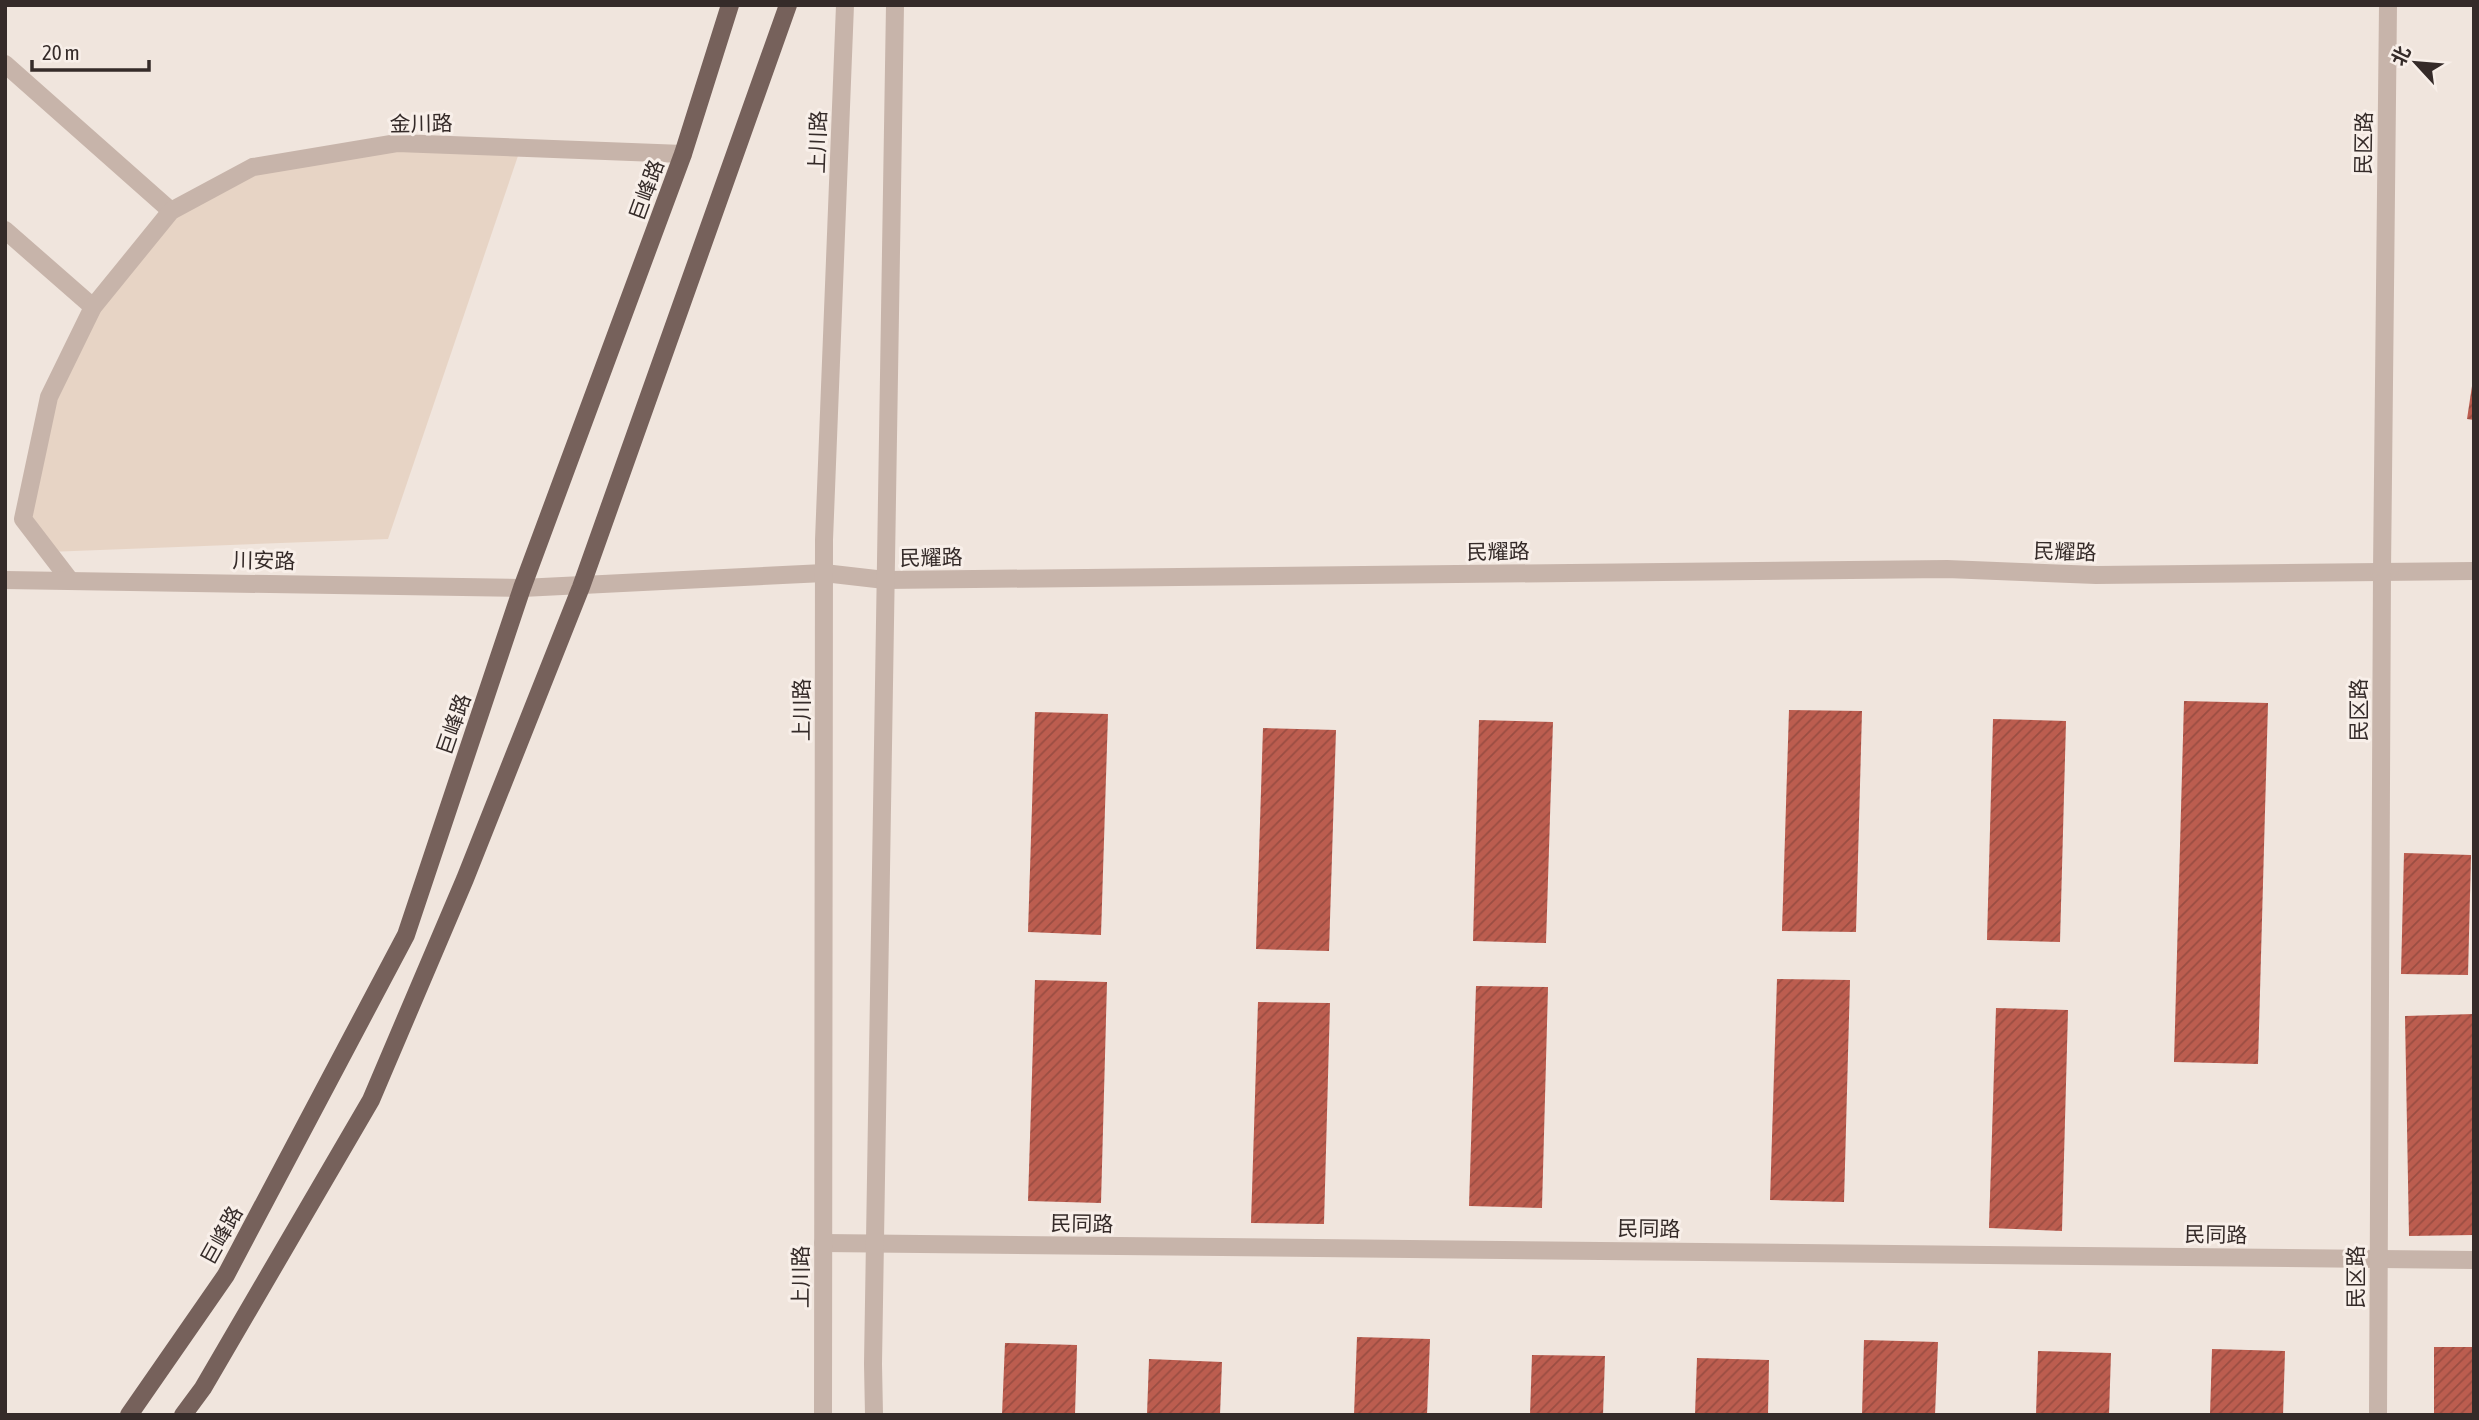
<svg xmlns="http://www.w3.org/2000/svg" width="2479" height="1420" viewBox="0 0 2479 1420" font-family="'Asap Condensed','Noto Sans SC',sans-serif">
  <style>
    .plaza { fill: #e7d4c5 }
    .building { fill: url(#building-hatch) }
    .lines { fill: none; stroke-linecap: round; stroke-linejoin: round }
    .minor { stroke: #c7b4aa; stroke-width: 18 }
    .major { stroke: #76615b; stroke-width: 18 }
    .labels { text-anchor: middle; dominant-baseline: central; stroke-width: 6; stroke-linejoin: round; paint-order: stroke }
    .street-label { font-size: 21px; fill: #352b29; stroke: #f8efe9 }
  </style>
  <defs>
    <pattern id="building-hatch" width="6" height="6" patternUnits="userSpaceOnUse" patternTransform="scale(1.75)"><rect width="6" height="6" fill="#bc5d4f"/><path d="M-1 1l2-2M0 6l6-6M5 7l2-2" fill="none" stroke="#9a4d42"/></pattern>
  </defs>
  <rect width="100%" height="100%" fill="#f0e5dd"/>
  <polygon class="plaza" points="397,143 521,147 388,539 48,552 23,519 49,397 93,307 171,211 253,167"/>
  <g class="building">
    <polygon points="2472,386 2474,386 2474,420 2467,419"/>
    <polygon points="2184,701 2268,703 2258,1064 2174,1062"/>
    <polygon points="1789,710 1862,711 1856,932 1782,931"/>
    <polygon points="1035,712 1108,714 1101,935 1028,932"/>
    <polygon points="1993,719 2066,721 2060,942 1987,940"/>
    <polygon points="1479,720 1553,722 1546,943 1473,941"/>
    <polygon points="1263,728 1336,730 1329,951 1256,949"/>
    <polygon points="2404,853 2471,855 2468,975 2401,974"/>
    <polygon points="1777,979 1850,980 1844,1202 1770,1200"/>
    <polygon points="1035,980 1107,982 1101,1203 1028,1201"/>
    <polygon points="1476,986 1548,987 1542,1208 1469,1206"/>
    <polygon points="1258,1002 1330,1003 1324,1224 1251,1223"/>
    <polygon points="1996,1008 2068,1010 2062,1231 1989,1228"/>
    <polygon points="2474,1014 2474,1235 2409,1236 2405,1016"/>
    <polygon points="1357,1337 1430,1339 1427,1415 1354,1415"/>
    <polygon points="1864,1340 1938,1342 1935,1415 1862,1415"/>
    <polygon points="1005,1343 1077,1345 1075,1415 1002,1415"/>
    <rect x="2434" y="1347" width="40" height="68"/>
    <polygon points="2212,1349 2285,1351 2283,1415 2210,1415"/>
    <polygon points="2038,1351 2111,1353 2109,1415 2036,1415"/>
    <polygon points="1532,1355 1605,1356 1603,1415 1530,1415"/>
    <polygon points="1697,1358 1769,1360 1768,1415 1695,1415"/>
    <polygon points="1149,1359 1222,1362 1220,1415 1147,1415"/>
  </g>
  <g class="lines">
    <g class="minor">
      <polyline points="5,64 171,211"/>
      <polyline points="5,230 93,307"/>
      <polyline points="69,579 23,519 49,397 93,307 171,211 253,167 397,143 683,154"/>
      <polyline points="5,580 522,588 824,573 885,580 1947,569 2096,575 2474,571"/>
      <polyline points="823,1243 2474,1260"/>
      <polyline points="823,1415 824,540 845,5"/>
      <polyline points="874,1415 873,1364 895,5"/>
      <polyline points="2378,1415 2382,571 2388,5"/>
    </g>
    <g class="major">
      <polyline points="129,1415 226,1275 406,935 522,588 683,154 730,5"/>
      <polyline points="183,1415 203,1388 371,1100 465,879 581,587 788,5"/>
    </g>
  </g>
  <g class="labels">
    <g class="street-label">
      <text transform="translate(421 123) rotate(-1)">金川路</text>
      <text transform="translate(817 142) rotate(-88)">上川路</text>
      <text transform="translate(2363 143) rotate(-89)">民区路</text>
      <text transform="translate(646 190) rotate(-70)">巨峰路</text>
      <text transform="translate(1498 551) rotate(-1)">民耀路</text>
      <text transform="translate(2065 551) rotate(2)">民耀路</text>
      <text transform="translate(931 557) rotate(-1)">民耀路</text>
      <text transform="translate(264 560) rotate(1)">川安路</text>
      <text transform="translate(801 710) rotate(-90)">上川路</text>
      <text transform="translate(2358 710) rotate(-90)">民区路</text>
      <text transform="translate(453 724) rotate(-71)">巨峰路</text>
      <text transform="translate(1082 1223) rotate(1)">民同路</text>
      <text transform="translate(1649 1228) rotate(1)">民同路</text>
      <text transform="translate(2216 1234) rotate(1)">民同路</text>
      <text transform="translate(221 1235) rotate(-61)">巨峰路</text>
      <text transform="translate(800 1277) rotate(-90)">上川路</text>
      <text transform="translate(2355 1277) rotate(-90)">民区路</text>
    </g>
  </g>
  <rect width="2479" height="1420" fill="none" stroke="#352b29" stroke-width="14"/>
  <g transform="translate(2416 63) rotate(296)" stroke="#f8efe9" stroke-width="5" paint-order="stroke">
  <path d="M0-5L12 26L0 18L-12 26Z" fill="#352b29"/>
  <text y="-10" font-size="19" font-weight="bold" text-anchor="middle" fill="#352b29">北</text>
  </g>
  <path d="M32 60v10h117v-10" fill="none" stroke="#352b29" stroke-width="3.5"/>
  <text x="42" y="60" font-size="21" fill="#352b29" stroke="#f8efe9" stroke-width="5" paint-order="stroke">20 m</text>
</svg>
